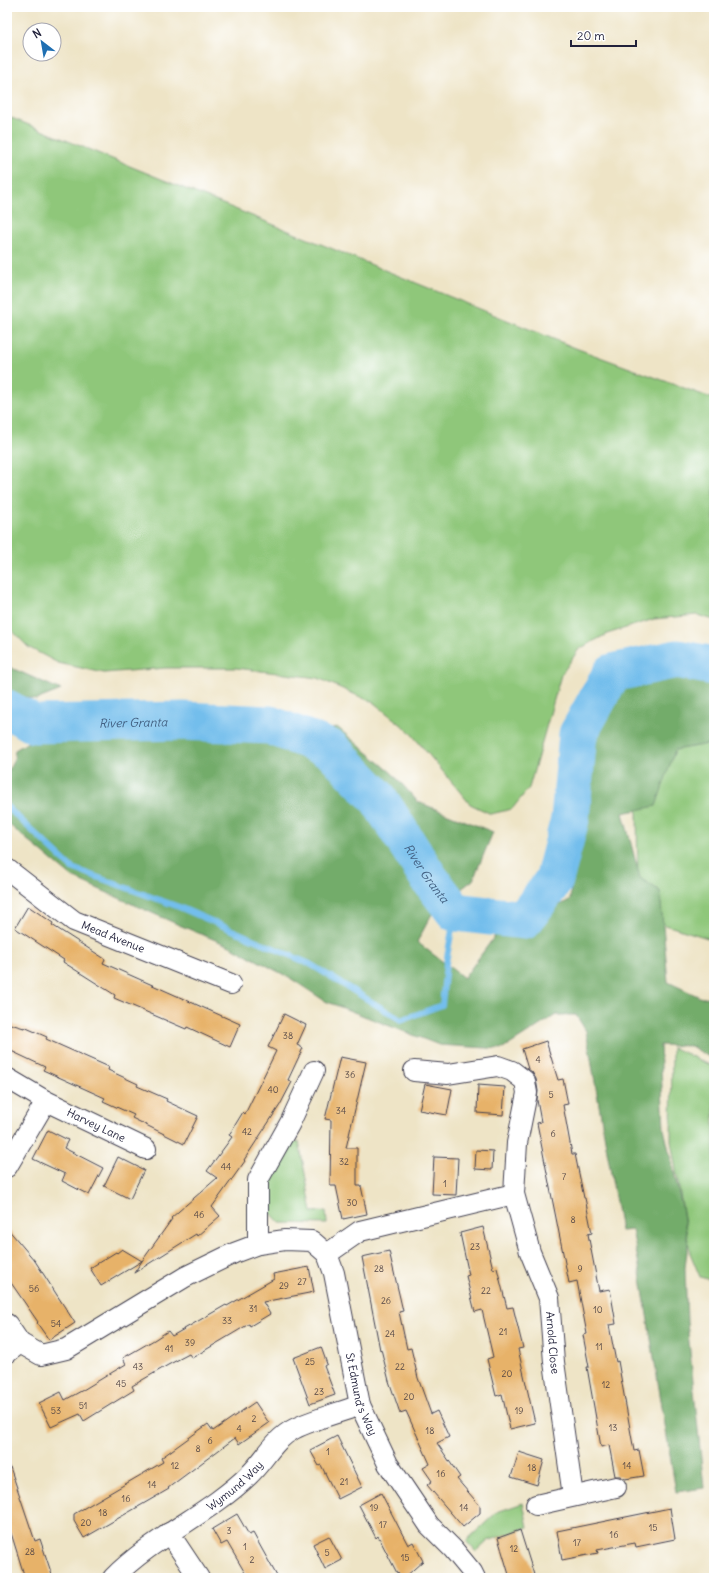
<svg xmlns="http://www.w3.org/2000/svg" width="721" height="1585" viewBox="0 0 721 1585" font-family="Delius,sans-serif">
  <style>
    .green { fill: #8fc77a; stroke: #58745a }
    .forest { fill: #73ac6a; stroke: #4a6752 }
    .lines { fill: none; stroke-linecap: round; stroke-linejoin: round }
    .stream { stroke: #73beec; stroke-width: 6 }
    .river { stroke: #73beec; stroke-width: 39 }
    .building { fill: #e7b269 }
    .minor-casing { stroke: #413f50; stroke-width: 22 }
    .minor { stroke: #fff; stroke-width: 20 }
    .labels { text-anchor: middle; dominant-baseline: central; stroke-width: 3; stroke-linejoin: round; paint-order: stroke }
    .number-label { font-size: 9px; fill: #534646 }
    .street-label { font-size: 11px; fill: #22223b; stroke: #fff }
    .water-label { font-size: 12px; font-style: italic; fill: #426082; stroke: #fff }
  </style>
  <rect width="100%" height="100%" fill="#fff"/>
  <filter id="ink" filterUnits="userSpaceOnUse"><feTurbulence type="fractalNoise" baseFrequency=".025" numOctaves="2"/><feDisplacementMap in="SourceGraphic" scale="8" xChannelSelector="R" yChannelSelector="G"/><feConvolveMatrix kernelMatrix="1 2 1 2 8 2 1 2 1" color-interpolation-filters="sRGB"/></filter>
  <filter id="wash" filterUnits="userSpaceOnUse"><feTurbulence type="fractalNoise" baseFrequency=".012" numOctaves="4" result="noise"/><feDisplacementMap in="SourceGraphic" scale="16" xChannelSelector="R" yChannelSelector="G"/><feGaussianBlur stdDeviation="0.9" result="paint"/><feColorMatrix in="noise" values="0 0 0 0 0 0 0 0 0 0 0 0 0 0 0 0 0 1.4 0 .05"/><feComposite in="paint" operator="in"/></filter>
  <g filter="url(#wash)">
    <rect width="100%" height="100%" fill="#eee4c6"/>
    <g class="green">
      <polygon points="7,116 578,349 714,399 714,620 697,615 654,619 607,634 579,649 561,675 529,788 512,809 491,814 470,804 409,731 374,703 318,678 236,668 166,668 104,673 58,663 28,647 7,625"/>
      <polygon points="714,721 714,940 646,919 638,905 637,807 657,735"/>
      <polygon points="672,1047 714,1067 714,1281 700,1277 690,1253 671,1141"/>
      <polygon points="299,1141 312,1212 326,1211 327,1224 280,1223 268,1210 266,1185 291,1144"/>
      <polygon points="523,1503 528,1527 488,1541 476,1552 466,1541 497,1512"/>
    </g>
    <g class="forest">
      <polygon points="7,666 61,690 36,700 7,692"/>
      <polygon points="690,669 714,682 714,743 675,750 656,806 623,813 640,878 660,891 668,982 702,998 714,996 714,1060 691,1046 660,1045 664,1129 682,1207 688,1244 685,1268 687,1322 704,1488 676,1492 638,1260 632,1230 621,1231 586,1031 576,1015 556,1015 503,1049 439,1045 325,1001 290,978 230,946 179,925 72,877 7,823 7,774 14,759 15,750 48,730 216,726 301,740 337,727 392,773 418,802 493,832 473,880 434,910 417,942 464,978 497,933 570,900 583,759 598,715 614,689"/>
    </g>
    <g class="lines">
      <polyline class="stream" points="7,807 72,868 179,907 310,964 401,1020 442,1005 446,963 455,912"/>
      <path class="river" id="s1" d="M7,709l27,15 149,-3 87,4 61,24 47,49 51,80 26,34 69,8 30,-40 16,-61 8,-85 34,-61 65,-14 37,7"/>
    </g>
    <g id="blocks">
      <g class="building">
        <polygon points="28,906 53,923 52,925 105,959 103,963 240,1024 230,1047 187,1027 186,1029 114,998 115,995 63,962 64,960 15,928"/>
        <polygon points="284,1014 306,1025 297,1045 303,1048 288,1080 292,1082 280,1105 244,1160 245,1161 212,1207 220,1216 197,1236 196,1234 134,1273 142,1261 101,1286 90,1268 116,1252 117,1253 122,1249 142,1261 172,1219 171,1218 217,1178 207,1171 232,1137 229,1135 243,1112 245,1114 276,1051 268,1047"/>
        <polygon points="7,1023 24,1028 24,1027 47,1037 46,1039 109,1067 108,1070 138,1084 137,1086 167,1099 166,1101 198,1116 184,1144 132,1118 134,1115 103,1101 105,1098 43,1070 45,1067 7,1049"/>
        <polygon points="546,1041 558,1080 563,1079 568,1104 563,1105 572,1154 575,1154 584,1198 585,1198 592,1233 588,1234 599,1291 610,1289 616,1324 609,1325 616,1362 618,1361 634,1451 639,1450 644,1476 625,1479 620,1476 615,1476 609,1445 601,1447 587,1367 589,1367 583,1335 587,1334 577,1281 569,1283 537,1123 541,1122 537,1100 538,1091 536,1079 532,1072 528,1069 522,1049"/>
        <polygon points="340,1057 366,1062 346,1148 357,1148 357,1186 361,1186 367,1214 343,1219 336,1186 330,1186 331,1120 325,1119"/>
        <polygon points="425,1084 452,1089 447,1115 419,1110"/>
        <polygon points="478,1085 505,1087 503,1115 477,1113"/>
        <polygon points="48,1130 68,1140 64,1148 103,1168 89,1195 62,1181 65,1174 33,1159"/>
        <polygon points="476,1150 493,1151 492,1170 475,1169"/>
        <polygon points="118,1157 144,1170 130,1199 104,1186"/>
        <polygon points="434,1157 458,1158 456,1195 432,1194"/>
        <polygon points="483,1227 493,1269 497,1268 507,1308 513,1307 523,1348 518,1349 535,1423 510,1429 502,1394 496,1396 487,1359 493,1357 482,1310 475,1312 466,1276 469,1275 460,1233"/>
        <polygon points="7,1228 35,1261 75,1323 49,1340 37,1323 38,1322 7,1277"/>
        <polygon points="389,1251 403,1311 399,1312 407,1349 411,1348 418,1378 431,1414 437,1411 449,1437 437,1443 460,1477 457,1479 480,1506 480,1513 463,1527 427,1485 432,1481 423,1468 430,1464 406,1411 400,1413 389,1381 381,1349 380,1350 362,1257"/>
        <polygon points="309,1267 314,1292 263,1302 270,1314 250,1326 249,1324 192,1358 189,1354 168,1365 132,1386 134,1390 84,1421 80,1414 51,1427 39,1403 61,1392 65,1400 83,1390 126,1364 123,1358 154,1340 168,1331 172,1336 226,1305 227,1306 274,1279 273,1274"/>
        <polygon points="321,1347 327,1364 324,1366 335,1395 310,1404 293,1358"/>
        <polygon points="255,1402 269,1423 239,1444 235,1438 168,1488 169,1489 84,1538 74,1521 74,1514 163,1462 161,1458 208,1424 213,1431"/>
        <polygon points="337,1436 362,1487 338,1499 321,1465 319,1466 310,1450"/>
        <polygon points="519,1452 544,1460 537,1485 511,1477"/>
        <polygon points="10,1467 35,1541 40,1539 53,1578 25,1578 11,1533 7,1535 7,1468"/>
        <polygon points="381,1493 408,1545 413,1542 423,1561 404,1578 402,1578 398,1572 397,1573 378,1536 376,1538 359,1505"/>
        <polygon points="670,1508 675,1539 636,1547 635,1543 597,1550 598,1553 562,1560 557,1531"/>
        <polygon points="237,1514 249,1535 253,1533 278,1578 248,1578 227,1542 221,1545 212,1529"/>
        <polygon points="520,1530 535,1578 510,1578 498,1538"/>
        <polygon points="329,1536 342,1560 325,1569 313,1544"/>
      </g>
    </g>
  </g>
  <g filter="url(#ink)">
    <use href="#blocks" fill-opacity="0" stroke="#413f50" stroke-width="1"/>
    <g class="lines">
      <g class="minor-casing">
        <g id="minor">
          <path id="s2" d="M7,869l67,52 157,63"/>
          <path id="s3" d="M414,1071l34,3 50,-8 14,5 13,10 2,12 -10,50 -3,51 16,58 19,46 5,64 19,134"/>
          <path id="s4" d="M7,1078l39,23 100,48"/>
          <polyline points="7,1167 46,1101"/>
          <polyline points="258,1244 258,1180 290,1123 314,1071"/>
          <polyline points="327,1254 360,1231 514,1194"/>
          <path id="s5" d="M7,1324l13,19 21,12 25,-6 119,-72 49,-24 24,-9 27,-4 27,1 15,13 7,19 26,132 28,59 41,61 24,24 19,23 3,6"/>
          <polyline points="7,1353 20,1343"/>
          <polyline points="536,1505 616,1487"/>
          <polyline points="169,1533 199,1578"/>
          <path id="s6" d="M113,1578c40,-41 96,-64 136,-103 16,-15 25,-36 45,-46 20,-10 45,-16 66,-24"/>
        </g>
      </g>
      <use href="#minor" class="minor"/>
    </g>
  </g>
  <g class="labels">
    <g class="number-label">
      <text x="288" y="1035">38</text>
      <text x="538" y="1059">4</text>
      <text x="350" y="1074">36</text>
      <text x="273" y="1089">40</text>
      <text x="551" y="1094">5</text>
      <text x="341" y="1110">34</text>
      <text x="247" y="1131">42</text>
      <text x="553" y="1133">6</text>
      <text x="344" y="1161">32</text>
      <text x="226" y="1166">44</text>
      <text x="564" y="1176">7</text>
      <text x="445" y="1183">1</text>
      <text x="352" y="1202">30</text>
      <text x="199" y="1214">46</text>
      <text x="573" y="1219">8</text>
      <text x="475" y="1246">23</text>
      <text x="379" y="1268">28</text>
      <text x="580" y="1268">9</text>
      <text x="302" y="1281">27</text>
      <text x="284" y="1285">29</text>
      <text x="34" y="1288">56</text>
      <text x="486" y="1290">22</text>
      <text x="386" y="1300">26</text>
      <text x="253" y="1308">31</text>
      <text x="598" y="1309">10</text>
      <text x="227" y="1320">33</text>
      <text x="56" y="1323">54</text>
      <text x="503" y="1331">21</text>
      <text x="390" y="1333">24</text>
      <text x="190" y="1342">39</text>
      <text x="599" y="1346">11</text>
      <text x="169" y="1348">41</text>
      <text x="310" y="1361">25</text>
      <text x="138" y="1366">43</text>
      <text x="400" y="1366">22</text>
      <text x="507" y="1373">20</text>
      <text x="121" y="1383">45</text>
      <text x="606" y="1384">12</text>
      <text x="319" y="1391">23</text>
      <text x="409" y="1396">20</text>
      <text x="83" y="1405">51</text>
      <text x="56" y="1410">53</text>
      <text x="519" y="1410">19</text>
      <text x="254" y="1418">2</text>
      <text x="613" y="1427">13</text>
      <text x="239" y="1428">4</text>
      <text x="430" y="1430">18</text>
      <text x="210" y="1440">6</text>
      <text x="198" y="1448">8</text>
      <text x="328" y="1451">1</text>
      <text x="175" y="1465">12</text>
      <text x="627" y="1465">14</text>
      <text x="532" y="1467">18</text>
      <text x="441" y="1473">16</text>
      <text x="344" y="1481">21</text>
      <text x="152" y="1484">14</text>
      <text x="126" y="1498">16</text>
      <text x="374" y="1507">19</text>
      <text x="464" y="1507">14</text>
      <text x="103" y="1512">18</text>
      <text x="86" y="1522">20</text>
      <text x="383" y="1524">17</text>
      <text x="653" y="1527">15</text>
      <text x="229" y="1530">3</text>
      <text x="614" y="1534">16</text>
      <text x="577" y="1542">17</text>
      <text x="245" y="1546">1</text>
      <text x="514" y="1548">12</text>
      <text x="30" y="1551">28</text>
      <text x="327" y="1552">5</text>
      <text x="405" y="1557">15</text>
      <text x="252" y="1559">2</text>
    </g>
    <g class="street-label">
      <text stroke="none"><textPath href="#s2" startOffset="127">Mead Avenue</textPath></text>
      <text stroke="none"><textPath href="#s4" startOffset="101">Harvey Lane</textPath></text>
      <text stroke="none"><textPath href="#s3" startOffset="385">Arnold Close</textPath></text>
      <text stroke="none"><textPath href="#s5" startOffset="511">St Edmund's Way</textPath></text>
      <text stroke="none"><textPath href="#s6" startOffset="153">Wymund Way</textPath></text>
    </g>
    <g class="water-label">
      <text stroke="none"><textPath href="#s1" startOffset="130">River Granta</textPath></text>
      <text stroke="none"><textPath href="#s1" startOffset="490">River Granta</textPath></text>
    </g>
  </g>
  <rect width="721" height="1585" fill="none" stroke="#fff" stroke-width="24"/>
  <g transform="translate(42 42) rotate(329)"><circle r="19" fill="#ffffff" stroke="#a7a7b1"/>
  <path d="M0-3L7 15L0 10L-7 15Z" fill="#1f6fb2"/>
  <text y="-6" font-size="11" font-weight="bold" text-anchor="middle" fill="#22223b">N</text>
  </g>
  <path d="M571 40v6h65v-6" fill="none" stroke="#22223b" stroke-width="2"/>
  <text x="577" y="40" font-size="12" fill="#22223b" stroke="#ffffff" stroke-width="3" paint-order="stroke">20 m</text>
</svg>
